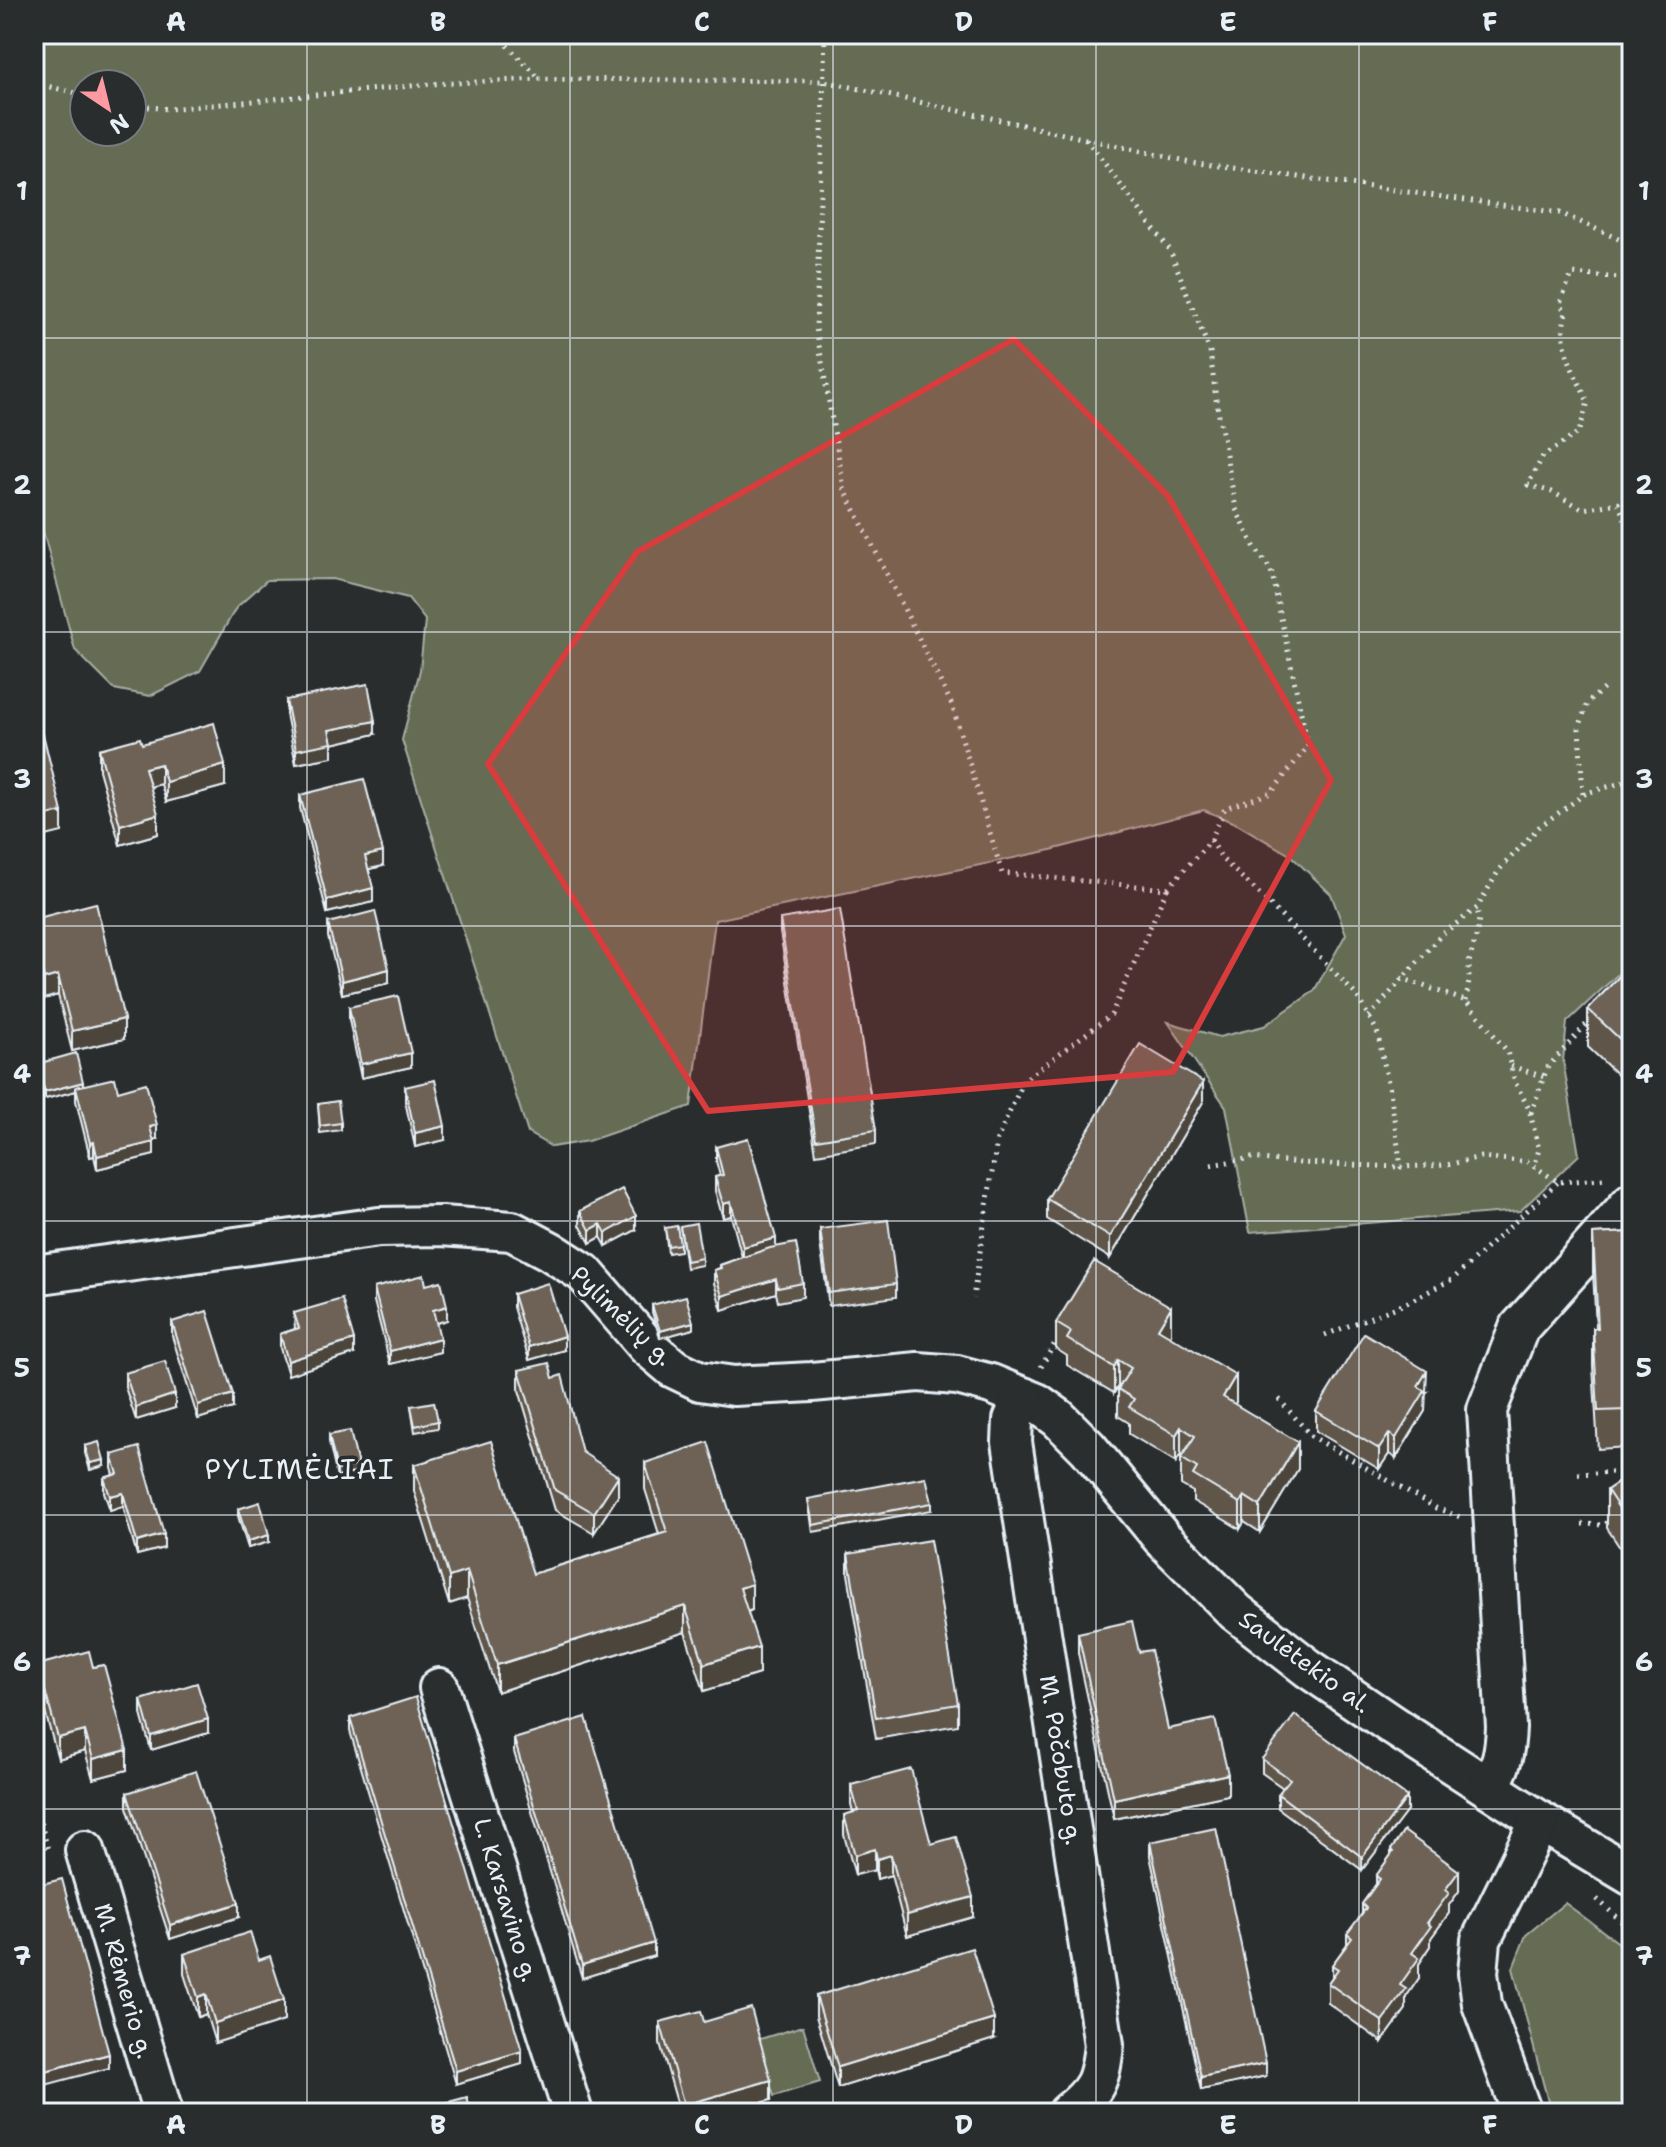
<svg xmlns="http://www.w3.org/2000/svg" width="1666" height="2147" viewBox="0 0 1666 2147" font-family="'Shantell Sans',sans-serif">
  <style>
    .green { fill: #666c52; stroke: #a7aea5; stroke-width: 2; fill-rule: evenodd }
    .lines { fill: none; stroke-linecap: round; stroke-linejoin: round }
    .minor-casing { stroke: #e8f1f8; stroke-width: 44 }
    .path { stroke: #e8f1f8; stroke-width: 5; stroke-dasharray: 2 6; stroke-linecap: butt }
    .minor { stroke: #2a2d2e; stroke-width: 38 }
    .wall { fill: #5e5448; stroke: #e8f1f8; stroke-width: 2 }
    .shaded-wall { fill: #4c453b; stroke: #e8f1f8; stroke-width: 2 }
    .building { fill: #6d6254; stroke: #e8f1f8; stroke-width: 2 }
    .marked { fill: #d83c3d; fill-opacity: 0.2; stroke: #d83c3d; stroke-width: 6; stroke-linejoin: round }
    .grid { fill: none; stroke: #e8f1f8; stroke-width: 2; stroke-opacity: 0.55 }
    .labels { text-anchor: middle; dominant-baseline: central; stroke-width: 7; stroke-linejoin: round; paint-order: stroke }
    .street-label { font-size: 24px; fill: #e8f1f8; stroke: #2a2d2e }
    .quarter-label { font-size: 28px; letter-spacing: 2px; fill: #e8f1f8; stroke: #2a2d2e }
    .neatline { fill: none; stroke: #e8f1f8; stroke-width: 3 }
    .grid-label { font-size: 26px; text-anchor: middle; font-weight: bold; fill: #e8f1f8 }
  </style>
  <rect width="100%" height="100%" fill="#2a2d2e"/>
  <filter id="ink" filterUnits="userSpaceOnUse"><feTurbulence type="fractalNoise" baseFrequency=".0125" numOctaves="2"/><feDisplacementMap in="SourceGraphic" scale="16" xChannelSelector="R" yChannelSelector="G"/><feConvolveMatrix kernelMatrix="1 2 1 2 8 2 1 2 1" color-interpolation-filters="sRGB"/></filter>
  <g filter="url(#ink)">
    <g class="green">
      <path d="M34,34h1598v927l-65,61 -4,39 16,94 -59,56 -270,21 -24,-125 -58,-85 51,15 45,-11 50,-35 32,-57 -15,-40 -41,-39 -53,-31 -33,-14 -157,41 -332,69 -24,186 -103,35 -36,6 -24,-14 -126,-393 18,-70 5,-50 -17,-22 -76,-19 -65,1 -31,28 -36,63 -50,25 -36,-7 -39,-39 -41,-152zM84,84h48v48h-48z"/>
      <polygon points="1565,1903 1632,1953 1632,2113 1551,2113 1513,1968 1526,1935"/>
      <polygon points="803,2026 820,2082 774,2096 757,2040"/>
    </g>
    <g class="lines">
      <g class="minor-casing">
        <g id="minor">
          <polyline points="34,1275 379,1227 441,1226 512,1231 550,1251 584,1273 647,1346 673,1368 700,1381 734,1386 752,1385 812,1382 918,1372 957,1375 991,1384 1037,1403 1058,1418 1088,1448 1162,1538 1236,1612 1308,1668 1392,1725 1540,1821 1632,1876"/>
          <path d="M1023,1397l-10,23 -1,22 92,603c-4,36 -8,46 -36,68"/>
          <polyline points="439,1688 573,2113"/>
          <path d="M1489,1787c13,-22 16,-35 17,-60l-19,-317 32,-82 113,-126"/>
          <polyline points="85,1850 163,2113"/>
          <polyline points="1522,2113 1482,2004 1478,1973 1481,1940 1540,1821"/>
        </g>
      </g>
      <g class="path">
        <polyline points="496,34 540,79"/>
        <polyline points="825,34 816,328 844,488 952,705 1002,873 1167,889 1111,1015 1024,1080 997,1140 973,1298"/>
        <polyline points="34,83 84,95"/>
        <polyline points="132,105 169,109 431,84 540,79 824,81 1190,162 1560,213 1632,245"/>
        <polyline points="1086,139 1170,250 1210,352 1216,399 1236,509 1255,548 1271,570 1308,746 1271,793 1225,808 1211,840 1167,889"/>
        <path d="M1632,279l-60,-5 -12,29 6,10c-9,32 9,61 22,89l-9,30 -36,24 -15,29 24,7 31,17 35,-6 14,33"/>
        <polyline points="1583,794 1579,729 1587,703 1608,685"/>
        <polyline points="1211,840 1223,860 1262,896 1357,996 1377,1031 1390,1091 1401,1167 1447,1165 1481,1157 1528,1162 1558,1182 1604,1179"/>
        <polyline points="1401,978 1466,1001 1507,1051 1514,1080 1529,1109 1539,1149 1534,1168"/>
        <polyline points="1466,1001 1469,981 1469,962 1476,937 1479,919 1477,908"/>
        <polyline points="1369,1017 1441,935 1477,908 1499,870 1539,827 1586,793 1632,780"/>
        <polyline points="1511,1066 1544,1077"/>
        <polyline points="1531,1113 1547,1068 1591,1019"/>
        <polyline points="1211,1165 1252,1158 1301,1163 1401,1167"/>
        <polyline points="1325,1335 1402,1305 1453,1279 1558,1182"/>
        <polyline points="1041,1367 1058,1338"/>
        <polyline points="1279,1399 1311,1436 1436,1508 1460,1517"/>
        <polyline points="1578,1474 1632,1471"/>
        <polyline points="1582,1524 1604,1525 1611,1520"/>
        <polyline points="34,1800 48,1849"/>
        <polyline points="1597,1899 1632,1931"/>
      </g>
      <use href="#minor" class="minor"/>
    </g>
    <g class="wall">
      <polygon points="286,700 375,734 332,744 332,757 296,764 286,714"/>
      <polygon points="142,744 225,786 166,802 161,784 150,787 158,834 120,845 99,770 99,749"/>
      <polygon points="300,795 383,866 369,869 373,902 327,913 300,808"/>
      <polygon points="34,919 124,1039 72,1051 58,995 44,999 34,956"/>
      <polygon points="780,919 876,1130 876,1144 816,1154 780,932"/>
      <polygon points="328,923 389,983 342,994 328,937"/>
      <polygon points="1632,963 1624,1081 1588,1047 1588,1009"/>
      <polygon points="349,1007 411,1067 361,1078 349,1020"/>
      <polygon points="37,1064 83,1086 118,1091 157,1139 154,1139 154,1155 97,1169 94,1156 90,1157 76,1101 76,1091 45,1099 37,1070"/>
      <polygon points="405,1087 445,1140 415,1147 405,1101"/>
      <polygon points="1203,1102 1110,1258 1047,1219 1047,1199"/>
      <polygon points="318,1104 341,1123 341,1130 320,1133"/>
      <polygon points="716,1147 776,1247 803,1283 803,1297 778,1302 776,1293 722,1310 714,1283 714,1270 720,1268 720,1265 742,1257 731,1216 723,1218 715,1191 715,1177 720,1176 716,1161"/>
      <polygon points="580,1211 636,1230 606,1246 601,1237 590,1243 580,1225"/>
      <polygon points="680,1226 702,1258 702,1265 686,1268"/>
      <polygon points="665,1228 680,1244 680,1251 668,1253"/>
      <polygon points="820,1229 896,1284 896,1297 829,1306 820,1243"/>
      <polygon points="1632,1232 1632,1468 1629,1468 1628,1447 1598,1449 1593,1366 1593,1328 1596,1328 1593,1272 1593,1234"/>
      <polygon points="426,1285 447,1320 436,1323 440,1352 390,1364 374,1301 374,1288"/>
      <polygon points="513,1294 564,1350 529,1360 513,1307"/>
      <polygon points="652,1305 693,1329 660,1338 652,1312"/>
      <polygon points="294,1313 354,1354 288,1375 280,1348 280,1334 295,1329"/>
      <polygon points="172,1322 233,1408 198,1419 172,1336"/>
      <polygon points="1056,1323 1171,1334 1170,1336 1236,1402 1234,1404 1298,1469 1260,1532 1244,1522 1240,1529 1193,1501 1193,1492 1181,1485 1181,1458 1183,1455 1181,1454 1176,1462 1129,1434 1129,1423 1118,1416 1118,1389 1119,1387 1118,1386 1114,1393 1067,1365 1067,1356 1056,1349"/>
      <polygon points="519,1370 553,1378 582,1452 618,1496 594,1533 555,1510 519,1390"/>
      <polygon points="125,1373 175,1408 136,1420 125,1387"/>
      <polygon points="1427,1392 1425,1394 1425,1411 1396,1458 1389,1454 1379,1469 1316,1431 1316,1411"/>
      <polygon points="411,1406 438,1421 438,1428 415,1432"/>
      <polygon points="329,1435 358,1472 337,1477 329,1442"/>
      <polygon points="85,1446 104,1466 90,1470 85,1453"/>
      <polygon points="112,1455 164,1548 137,1555 123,1506 110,1510 104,1492 104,1478 114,1475 112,1468"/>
      <polygon points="645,1463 752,1610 748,1612 759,1674 704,1691 685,1632 497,1692 467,1598 449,1604 414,1491 414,1465 533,1574 659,1534 645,1489"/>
      <polygon points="1632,1473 1632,1566 1607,1528 1607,1490"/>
      <polygon points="808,1499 932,1503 932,1510 813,1532"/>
      <polygon points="238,1509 269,1542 248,1548 238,1516"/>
      <polygon points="848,1554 958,1704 958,1725 876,1739 848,1574"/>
      <polygon points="1078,1633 1139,1652 1168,1729 1228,1795 1114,1819 1078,1653"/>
      <polygon points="38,1665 93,1667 127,1770 93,1779 85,1751 58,1759 38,1686"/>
      <polygon points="141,1700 208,1733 151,1750 141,1714"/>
      <polygon points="350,1718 522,2064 456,2084 350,1731"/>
      <polygon points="514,1739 654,1956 582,1978 514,1752"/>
      <polygon points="1262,1759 1407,1811 1362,1870 1278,1808 1278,1794 1283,1788 1262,1773"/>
      <polygon points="851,1785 931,1844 973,1917 907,1936 891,1875 877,1879 875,1870 855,1875 844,1835 844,1815 853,1813 851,1805"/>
      <polygon points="127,1793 239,1917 170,1939 127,1807"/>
      <polygon points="1150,1842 1266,2076 1201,2090 1150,1856"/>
      <polygon points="1391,1850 1459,1891 1449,1905 1449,1913 1431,1938 1431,1946 1419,1964 1419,1978 1406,1997 1406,2009 1382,2042 1328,2003 1328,1983 1332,1977 1332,1965 1347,1944 1347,1934 1362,1914 1362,1904 1376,1884 1376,1876 1391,1855"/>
      <polygon points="184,1954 259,1960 284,2021 215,2043 206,2014 198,2017 184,1974"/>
      <polygon points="816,1996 994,2039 838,2088 816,2016"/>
      <polygon points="660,2022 704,2022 771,2100 726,2113 680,2113 660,2043"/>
    </g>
    <g class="shaded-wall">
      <polygon points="375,721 375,734 332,744 332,757 296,764 296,750 329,730"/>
      <polygon points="161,764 161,784 145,788 145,768"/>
      <polygon points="225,765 225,786 166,802 166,782"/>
      <polygon points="62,812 62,832 34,839 34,819"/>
      <polygon points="158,814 158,834 120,845 120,825"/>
      <polygon points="383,852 383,866 365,870 365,856"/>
      <polygon points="373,888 373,902 327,913 327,900"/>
      <polygon points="389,969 389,983 342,994 342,981"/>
      <polygon points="58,975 58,995 44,999 44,979"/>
      <polygon points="124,1019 124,1039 72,1051 72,1031"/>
      <polygon points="1632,1035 1632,1072 1624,1081 1624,1043"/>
      <polygon points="411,1053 411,1067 361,1078 361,1064"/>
      <polygon points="83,1082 83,1089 76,1087 76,1091 45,1099 45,1092"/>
      <polygon points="1203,1082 1203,1102 1110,1258 1110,1237"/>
      <polygon points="157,1125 157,1139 150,1140 150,1127"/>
      <polygon points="445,1126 445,1140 415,1147 415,1133"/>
      <polygon points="94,1142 94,1156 90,1157 90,1143"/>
      <polygon points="154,1142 154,1155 97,1169 97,1156"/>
      <polygon points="731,1202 731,1216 723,1218 723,1204"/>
      <polygon points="636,1216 636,1230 606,1246 606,1233"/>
      <polygon points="601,1224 601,1237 590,1243 590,1230"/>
      <polygon points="776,1238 776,1251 743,1261 743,1247"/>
      <polygon points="776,1279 776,1293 722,1310 722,1296"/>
      <polygon points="447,1306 447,1320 433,1324 433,1310"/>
      <polygon points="1171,1307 1171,1334 1158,1355 1158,1329"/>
      <polygon points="693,1322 693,1329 660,1338 660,1331"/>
      <polygon points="564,1336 564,1350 529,1360 529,1347"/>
      <polygon points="440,1338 440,1352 390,1364 390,1351"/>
      <polygon points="354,1340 354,1354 288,1375 288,1361"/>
      <polygon points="1118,1360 1118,1386 1114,1393 1114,1367"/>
      <polygon points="1427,1371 1425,1411 1396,1458 1396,1438 1418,1386"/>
      <polygon points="1236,1375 1236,1402 1223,1424 1223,1397"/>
      <polygon points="175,1394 175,1408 136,1420 136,1407"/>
      <polygon points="233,1394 233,1408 198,1419 198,1405"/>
      <polygon points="1181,1427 1181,1454 1176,1462 1176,1435"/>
      <polygon points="1389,1434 1389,1454 1379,1469 1379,1449"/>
      <polygon points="1298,1442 1298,1469 1260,1532 1260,1506"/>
      <polygon points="104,1460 104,1466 90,1470 90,1463"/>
      <polygon points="358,1465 358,1472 337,1477 337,1470"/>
      <polygon points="618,1476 618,1496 594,1533 594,1513"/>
      <polygon points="123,1493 123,1506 110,1510 110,1496"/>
      <polygon points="1244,1496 1244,1522 1240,1529 1240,1503"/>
      <polygon points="164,1534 164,1548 137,1555 137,1542"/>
      <polygon points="269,1535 269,1542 248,1548 248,1541"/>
      <polygon points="467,1571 467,1598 449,1604 449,1577"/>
      <polygon points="752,1584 752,1610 740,1614 740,1588"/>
      <polygon points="685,1606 685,1632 497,1692 497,1665"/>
      <polygon points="759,1647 759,1674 704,1691 704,1664"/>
      <polygon points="208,1719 208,1733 151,1750 151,1736"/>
      <polygon points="85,1731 85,1751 58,1759 58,1738"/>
      <polygon points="127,1750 127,1770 93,1779 93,1759"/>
      <polygon points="1228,1774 1228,1795 1114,1819 1114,1799"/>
      <polygon points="1407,1797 1407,1811 1362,1870 1362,1857"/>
      <polygon points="875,1849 875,1870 855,1875 855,1855"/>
      <polygon points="891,1855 891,1875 877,1879 877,1859"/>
      <polygon points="1459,1871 1459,1891 1449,1905 1449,1913 1431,1938 1431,1946 1419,1964 1419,1978 1406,1997 1406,2009 1382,2042 1382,2021 1400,1985 1412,1953 1445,1890"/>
      <polygon points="973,1897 973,1917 907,1936 907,1915"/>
      <polygon points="239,1903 239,1917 170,1939 170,1925"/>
      <polygon points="654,1943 654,1956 582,1978 582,1965"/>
      <polygon points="206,1994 206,2014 198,2017 198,1997"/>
      <polygon points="284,2000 284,2021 215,2043 215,2023"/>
      <polygon points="994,2019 994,2039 838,2088 838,2067"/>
      <polygon points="522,2051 522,2064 456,2084 456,2071"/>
      <polygon points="109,2054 109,2068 34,2088 34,2074"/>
      <polygon points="1266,2063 1266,2076 1201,2090 1201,2077"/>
      <polygon points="771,2080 771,2100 726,2113 684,2113 684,2105"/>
    </g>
    <g class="building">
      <polygon points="368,684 375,721 329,730 332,743 296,750 286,700"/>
      <polygon points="214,723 225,765 166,782 161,764 145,768 158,814 120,825 99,749 140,738 142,744"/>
      <polygon points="43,734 62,812 34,819 34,736"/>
      <polygon points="364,779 383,852 365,856 373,888 327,900 300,795"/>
      <polygon points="96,903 124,1019 72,1031 58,975 44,979 34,936 34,919"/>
      <polygon points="840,909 876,1130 816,1140 780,919"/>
      <polygon points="375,911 389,969 342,981 328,923"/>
      <polygon points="1632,963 1632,1035 1624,1043 1588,1009"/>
      <polygon points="398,996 411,1053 361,1064 349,1007"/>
      <polygon points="1140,1044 1203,1082 1110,1237 1047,1199"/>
      <polygon points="76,1053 83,1082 45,1092 37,1064"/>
      <polygon points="115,1078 118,1091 146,1083 157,1125 150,1127 154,1142 97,1156 94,1142 90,1143 76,1087"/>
      <polygon points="435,1080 445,1126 415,1133 405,1087"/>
      <polygon points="338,1101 341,1123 320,1126 318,1104"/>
      <polygon points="748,1138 776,1238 743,1247 731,1202 723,1204 715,1177 723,1175 716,1147"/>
      <polygon points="622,1189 636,1216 606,1233 601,1224 590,1230 580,1211"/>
      <polygon points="888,1220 896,1284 829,1293 820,1229"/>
      <polygon points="696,1223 702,1258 686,1261 680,1226"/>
      <polygon points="677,1226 680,1244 668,1246 665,1228"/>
      <polygon points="1632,1232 1632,1430 1629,1430 1628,1410 1598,1411 1593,1328 1598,1328 1593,1234"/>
      <polygon points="796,1243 803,1283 778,1288 776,1279 722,1296 714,1270 721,1268 720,1265 770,1248"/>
      <polygon points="1094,1261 1171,1307 1158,1329 1236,1375 1223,1397 1298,1442 1260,1506 1244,1496 1240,1503 1193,1475 1197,1468 1181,1458 1195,1436 1181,1427 1176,1435 1129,1407 1134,1399 1118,1389 1131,1368 1118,1360 1114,1367 1067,1339 1071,1332 1056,1323"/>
      <polygon points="424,1275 426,1285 441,1281 447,1306 433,1310 440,1338 390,1351 374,1288"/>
      <polygon points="548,1283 564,1336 529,1347 513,1294"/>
      <polygon points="686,1296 693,1322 660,1331 652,1305"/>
      <polygon points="342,1299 354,1340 288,1361 280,1334 299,1328 294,1313"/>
      <polygon points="207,1311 233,1394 198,1405 172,1322"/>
      <polygon points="1364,1333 1427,1371 1418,1386 1425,1391 1396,1438 1389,1434 1379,1449 1316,1411"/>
      <polygon points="165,1361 175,1394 136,1407 125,1373"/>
      <polygon points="549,1363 553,1378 562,1375 582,1452 618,1476 594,1513 555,1490 519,1370"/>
      <polygon points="434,1402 438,1421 415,1426 411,1406"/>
      <polygon points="350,1431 358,1465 337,1470 329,1435"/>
      <polygon points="491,1441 533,1574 667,1532 645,1463 708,1442 752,1584 740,1588 759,1647 704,1664 685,1606 497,1665 467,1571 449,1577 414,1465"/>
      <polygon points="99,1442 104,1460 90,1463 85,1446"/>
      <polygon points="139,1447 164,1534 137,1542 123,1493 110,1496 104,1478 118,1474 112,1455"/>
      <polygon points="1632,1473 1632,1528 1607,1490"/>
      <polygon points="926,1477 932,1503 813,1525 808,1499"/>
      <polygon points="260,1502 269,1535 248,1541 238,1509"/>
      <polygon points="930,1540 958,1704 876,1718 848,1554"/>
      <polygon points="1132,1621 1139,1652 1151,1650 1168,1729 1215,1719 1228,1774 1114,1799 1078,1633"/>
      <polygon points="89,1651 93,1667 104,1665 127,1750 93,1759 85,1731 58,1738 38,1665"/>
      <polygon points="197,1683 208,1719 151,1736 141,1700"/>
      <polygon points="416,1697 522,2051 456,2071 350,1718"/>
      <polygon points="1295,1715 1407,1797 1362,1857 1278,1794 1290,1779 1262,1759"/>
      <polygon points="586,1717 654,1943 582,1965 514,1739"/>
      <polygon points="911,1769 931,1844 956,1837 973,1897 907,1915 891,1855 877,1859 875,1849 855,1855 844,1815 858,1811 851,1785"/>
      <polygon points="196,1771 239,1903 170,1925 127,1793"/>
      <polygon points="1216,1828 1266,2063 1201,2077 1150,1842"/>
      <polygon points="1404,1831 1459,1871 1445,1890 1449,1893 1427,1923 1431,1926 1412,1953 1419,1958 1400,1985 1406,1989 1382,2021 1328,1983 1338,1969 1332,1965 1352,1938 1347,1934 1366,1908 1362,1904 1380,1879 1376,1876 1393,1852 1391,1850"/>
      <polygon points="62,1879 109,2054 34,2074 34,1886"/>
      <polygon points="250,1932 259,1960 270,1956 284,2000 215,2023 206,1994 198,1997 184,1954"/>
      <polygon points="972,1948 994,2019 838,2067 816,1996"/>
      <polygon points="751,2008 771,2080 684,2105 660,2022 701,2011 704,2022"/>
      <polygon points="467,2097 471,2113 408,2113"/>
    </g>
  </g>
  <path class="marked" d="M1014,339l154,157 163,284 -158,292 -465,39 -220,-347 149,-212z"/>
  <path class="grid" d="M307,34v2079M570,34v2079M833,34v2079M1096,34v2079M1359,34v2079M34,338h1598M34,632h1598M34,926h1598M34,1221h1598M34,1515h1598M34,1809h1598"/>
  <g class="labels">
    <g class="street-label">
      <text transform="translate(622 1316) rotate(44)">Pylimėlių g.</text>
      <text transform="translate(1305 1662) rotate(36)">Saulėtekio al.</text>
      <text transform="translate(1061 1760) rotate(81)">M. Počobuto g.</text>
      <text transform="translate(506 1900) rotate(73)">L. Karsavino g.</text>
      <text transform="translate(124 1981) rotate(74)">M. Rėmerio g.</text>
    </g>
    <g class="quarter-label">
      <text x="300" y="1469">PYLIMĖLIAI</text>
    </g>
  </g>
  <rect width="1666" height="2147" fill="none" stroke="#2a2d2e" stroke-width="88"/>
  <g transform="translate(108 108) rotate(145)"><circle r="38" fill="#2a2d2e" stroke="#767b7f" stroke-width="2"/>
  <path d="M0-6L14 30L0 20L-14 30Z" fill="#ff9aa2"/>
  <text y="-12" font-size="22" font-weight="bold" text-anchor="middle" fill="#e8f1f8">N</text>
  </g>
  <rect x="44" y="44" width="1578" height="2059" class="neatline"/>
  <g class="grid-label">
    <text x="176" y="31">A</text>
    <text x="438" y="31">B</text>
    <text x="702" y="31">C</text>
    <text x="964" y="31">D</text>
    <text x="1228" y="31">E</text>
    <text x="1490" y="31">F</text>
    <text x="22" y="200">1</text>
    <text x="1644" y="200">1</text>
    <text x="22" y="494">2</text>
    <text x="1644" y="494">2</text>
    <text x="22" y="788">3</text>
    <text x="1644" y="788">3</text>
    <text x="22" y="1083">4</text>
    <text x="1644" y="1083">4</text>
    <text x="22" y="1377">5</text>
    <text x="1644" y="1377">5</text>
    <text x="22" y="1671">6</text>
    <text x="1644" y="1671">6</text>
    <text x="22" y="1965">7</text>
    <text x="1644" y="1965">7</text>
    <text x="176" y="2134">A</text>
    <text x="438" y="2134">B</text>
    <text x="702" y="2134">C</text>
    <text x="964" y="2134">D</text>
    <text x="1228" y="2134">E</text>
    <text x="1490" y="2134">F</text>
  </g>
</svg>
